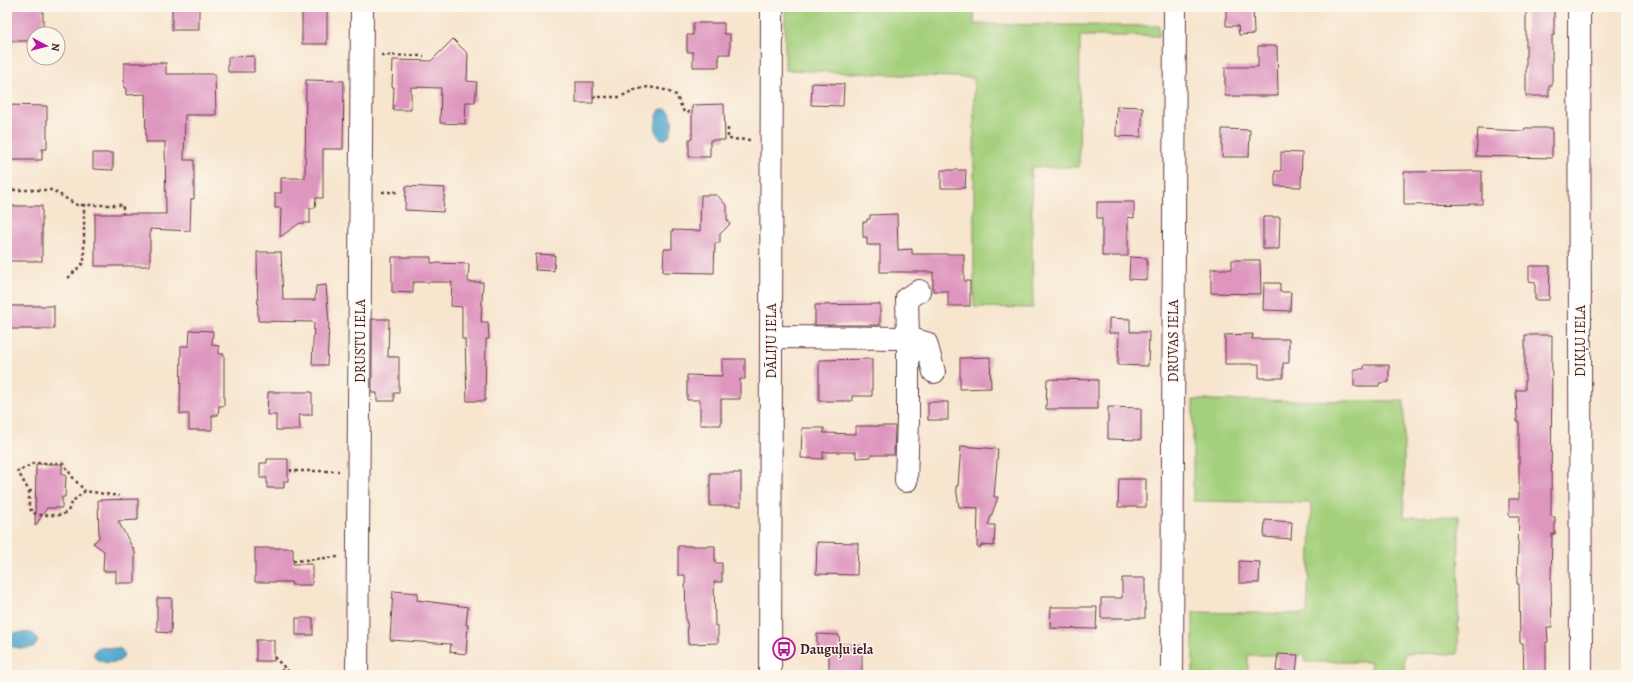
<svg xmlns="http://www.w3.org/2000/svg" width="1633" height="682" viewBox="0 0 1633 682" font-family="Alegreya,serif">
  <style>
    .green { fill: #a4d07d; stroke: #777854 }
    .water { fill: #50a7cd; stroke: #4d637c }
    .building { fill: #de96bf }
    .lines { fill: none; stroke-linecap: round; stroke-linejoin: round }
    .minor-casing { stroke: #643d43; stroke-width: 24 }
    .path { stroke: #643d43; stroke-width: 2.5; stroke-dasharray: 3 3; stroke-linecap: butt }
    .minor { stroke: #fff; stroke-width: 22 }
    .labels { text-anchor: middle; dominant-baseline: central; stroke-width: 3; stroke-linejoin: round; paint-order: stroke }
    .street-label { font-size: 14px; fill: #4a1f2b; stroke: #fbf7ec }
    .poi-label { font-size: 14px; font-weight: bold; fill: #4a1f2b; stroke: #fbf7ec; text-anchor: start }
  </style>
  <rect width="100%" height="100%" fill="#fbf7ec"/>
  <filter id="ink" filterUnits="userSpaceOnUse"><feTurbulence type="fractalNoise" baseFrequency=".025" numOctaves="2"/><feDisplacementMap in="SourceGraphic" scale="8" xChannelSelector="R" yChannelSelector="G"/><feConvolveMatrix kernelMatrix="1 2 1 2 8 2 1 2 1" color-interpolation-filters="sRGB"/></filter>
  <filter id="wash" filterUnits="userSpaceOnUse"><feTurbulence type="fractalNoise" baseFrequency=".012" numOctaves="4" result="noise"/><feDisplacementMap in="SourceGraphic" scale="16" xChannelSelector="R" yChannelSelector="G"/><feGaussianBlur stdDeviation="0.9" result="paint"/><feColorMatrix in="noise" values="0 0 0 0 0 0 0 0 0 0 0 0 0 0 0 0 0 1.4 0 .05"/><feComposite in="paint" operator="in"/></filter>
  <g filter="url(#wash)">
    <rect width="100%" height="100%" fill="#f7e5ce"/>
    <g class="green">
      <polygon points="785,7 974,7 974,24 1159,26 1159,36 1080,36 1079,167 1031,167 1033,308 974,307 974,78 785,70"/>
      <polygon points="1193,400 1404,401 1404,517 1459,516 1458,654 1404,653 1405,675 1371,675 1371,662 1304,662 1305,655 1248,655 1248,675 1193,675 1193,612 1307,614 1312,503 1193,501"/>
    </g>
    <g class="water">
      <path d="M661,109c3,0 6,0 9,3 4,6 3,33 -10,26 -7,-4 -5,-24 1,-29z"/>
      <path d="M15,633c5,0 11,-1 16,0 7,2 9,11 2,14 -6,2 -17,1 -23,-1 -4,-6 -3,-11 5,-13z"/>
      <path d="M101,647l20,2c13,18 -30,17 -27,4 1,-4 3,-5 7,-6z"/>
    </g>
    <g id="blocks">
      <g class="building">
        <polygon points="7,7 43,7 43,34 34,34 34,41 7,41"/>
        <rect x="172" y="7" width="27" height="23"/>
        <rect x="302" y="7" width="25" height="37"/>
        <polygon points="1226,7 1253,7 1254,34 1239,35 1238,26 1226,26"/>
        <polygon points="1526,7 1554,7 1554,35 1552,35 1552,86 1549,86 1549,96 1526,96"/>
        <polygon points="693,23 724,23 724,34 730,34 730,54 719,54 719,67 693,67 693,52 687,52 687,35 693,35"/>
        <polygon points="453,39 468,54 467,81 477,82 475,102 466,102 465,124 440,123 441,88 411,87 411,110 393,110 394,87 392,87 393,60 431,61"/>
        <polygon points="1258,46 1277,46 1278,96 1225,96 1225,67 1258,67"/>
        <polygon points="254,56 254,72 228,72 228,57"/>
        <polygon points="124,63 166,63 166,74 215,74 216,115 185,115 184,160 194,160 194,199 191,199 190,231 150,229 150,266 95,266 95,214 166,214 165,142 146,142 145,94 126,95 126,88 124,88"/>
        <polygon points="306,80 344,81 343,149 323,149 323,198 316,198 315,208 310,208 310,223 300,223 280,237 281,208 275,208 275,193 281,193 281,178 305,178"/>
        <rect x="576" y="82" width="17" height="21"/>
        <polygon points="812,83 844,84 843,106 811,105"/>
        <polygon points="724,104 725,140 710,140 710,157 689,157 689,139 692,139 692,105"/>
        <polygon points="7,105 47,106 47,149 42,149 42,160 7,160"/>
        <polygon points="1117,106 1143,107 1141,137 1116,136"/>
        <polygon points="1525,128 1552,128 1552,158 1476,156 1478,129 1524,131"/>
        <polygon points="1222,129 1250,130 1249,157 1222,157"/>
        <polygon points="1281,152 1302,153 1301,187 1275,186 1275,171 1281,171"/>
        <polygon points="93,153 113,153 113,170 93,169"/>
        <polygon points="941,170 966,170 965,188 941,188"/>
        <polygon points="1482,171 1482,204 1404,205 1404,172"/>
        <polygon points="406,186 445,188 443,212 405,210"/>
        <polygon points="701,195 717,195 727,206 727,219 730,224 720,234 720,243 715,243 714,273 663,272 664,249 672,249 672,230 700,231"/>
        <polygon points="1097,202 1134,202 1134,218 1128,217 1128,256 1102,256 1102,218 1097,218"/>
        <rect x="7" y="206" width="35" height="55"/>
        <polygon points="897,214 898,250 912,249 912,254 964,254 964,281 970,281 970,306 948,306 948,291 933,291 933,272 880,272 880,245 867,245 867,237 863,237 863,222 867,222 867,219 870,219 870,215"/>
        <polygon points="1263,217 1280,217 1279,249 1263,249"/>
        <polygon points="257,252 281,252 283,300 315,300 316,286 326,285 329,323 327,365 312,365 314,322 258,321"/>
        <polygon points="536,254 555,255 554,271 535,270"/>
        <polygon points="392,257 431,257 431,263 469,264 468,282 483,282 481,322 488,322 489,339 486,339 485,401 467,401 465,339 462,339 462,307 451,306 452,282 413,282 413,293 392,292"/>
        <polygon points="1130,257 1147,258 1147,280 1129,279"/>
        <polygon points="1232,260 1260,260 1261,294 1211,293 1211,269 1232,269"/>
        <polygon points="1529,266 1550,266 1549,300 1535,300 1535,282 1529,281"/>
        <polygon points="1264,283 1280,283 1280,292 1291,292 1290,311 1263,310"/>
        <polygon points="880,304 880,325 815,325 815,305"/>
        <rect x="10" y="306" width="44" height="23"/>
        <polygon points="1109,318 1130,319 1130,332 1149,332 1148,366 1118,365 1119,333 1109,333"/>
        <polygon points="372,319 389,319 388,357 399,357 399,393 394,393 394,401 377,401 377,393 372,393"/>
        <polygon points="190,330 213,331 212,345 219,346 219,354 224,354 224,406 219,406 218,415 212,415 212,430 189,430 189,414 180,414 181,346 189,346"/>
        <polygon points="1253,334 1252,339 1289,339 1289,363 1283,363 1283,378 1259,378 1259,364 1225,364 1225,335"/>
        <polygon points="1525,335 1552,335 1551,517 1555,517 1555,534 1552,534 1551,584 1552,627 1547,627 1548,642 1546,642 1546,675 1524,675 1523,643 1520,643 1519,584 1517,584 1519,516 1509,516 1509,499 1519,499 1519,422 1517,422 1516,390 1525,390"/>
        <polygon points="990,357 991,388 960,389 960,358"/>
        <polygon points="722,359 745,359 745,379 740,379 740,399 721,399 721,425 700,425 700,400 687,400 687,375 722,376"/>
        <polygon points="872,359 872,396 852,396 852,401 819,401 819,360"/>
        <polygon points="1364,365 1389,365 1389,382 1379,383 1379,386 1354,386 1354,369 1364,369"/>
        <polygon points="1047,379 1098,380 1098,409 1046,409"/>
        <polygon points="268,392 312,392 312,415 299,415 300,430 276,430 276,415 267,415"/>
        <rect x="928" y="402" width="20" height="18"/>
        <polygon points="1108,407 1141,408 1141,440 1108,439"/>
        <polygon points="856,426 895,426 894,455 871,455 871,457 856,458 856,452 823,452 823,459 801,458 802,428 824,428 824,433 856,434"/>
        <polygon points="961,446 998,449 994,497 998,497 988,525 995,525 994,546 981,545 980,548 977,547 978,508 959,507 956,486 958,486"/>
        <polygon points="267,459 288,459 288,481 284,481 284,488 267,488 267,478 260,478 260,463 267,463"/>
        <polygon points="36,464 62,464 62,475 66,475 65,497 62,497 62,508 47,508 35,526"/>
        <rect x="710" y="473" width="31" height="33"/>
        <polygon points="1119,479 1146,479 1146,507 1118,507"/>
        <polygon points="138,499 138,520 118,521 135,552 135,583 116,583 116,571 103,571 104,551 93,543 99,538 98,500"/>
        <polygon points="1265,520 1292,522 1291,539 1264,537"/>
        <polygon points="817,542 858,543 857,575 816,574"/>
        <polygon points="678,546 715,546 715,563 722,563 722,582 714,582 715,626 718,626 718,643 688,644 687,622 686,622 685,575 678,575"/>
        <polygon points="255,548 293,548 293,564 312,564 312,585 292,585 291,582 255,582"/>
        <polygon points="1239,561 1260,562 1259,583 1239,583"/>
        <polygon points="1122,578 1145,578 1145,618 1101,618 1101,598 1122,598"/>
        <polygon points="393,591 418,593 417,600 468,607 466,625 468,625 466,654 450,652 451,644 390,640"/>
        <polygon points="157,598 172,598 171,633 157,632"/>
        <polygon points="1051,607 1097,607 1096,629 1050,628"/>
        <rect x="296" y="618" width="17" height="17"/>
        <polygon points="817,634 839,635 840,648 862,648 862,673 829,673 829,651 817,650"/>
        <rect x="256" y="640" width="18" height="21"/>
        <polygon points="1278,654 1298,655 1296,672 1276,671"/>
      </g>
    </g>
  </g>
  <g filter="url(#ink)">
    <use href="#blocks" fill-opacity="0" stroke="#643d43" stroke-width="1"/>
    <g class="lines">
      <g class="minor-casing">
        <g id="minor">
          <polyline points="1579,7 1581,675"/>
          <polyline points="919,291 907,298 908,338 926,343 934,372"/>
          <polyline points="771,337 908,338 908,419 906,481"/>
          <polyline points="357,675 362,7"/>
          <polyline points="770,675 772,7"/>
          <polyline points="1172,675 1175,7"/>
        </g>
      </g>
      <g class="path">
        <polyline points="381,55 424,56"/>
        <polyline points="593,97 620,97 634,90 648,87 665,90 676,95 684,112 692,112"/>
        <polyline points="728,128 728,139 752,140"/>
        <polyline points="7,190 52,190 77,205 84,205"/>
        <polyline points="382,192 399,192"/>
        <polyline points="68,278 84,262 84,205 123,205 123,214"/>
        <polyline points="291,469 291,471 339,471"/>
        <polyline points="17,470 29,491 29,507 32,512 38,515 62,515 68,511 73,501 85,491 119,496"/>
        <polyline points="21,470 34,463 63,463 74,479 85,491"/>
        <polyline points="29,491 36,491"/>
        <polyline points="293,561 338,557"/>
        <polyline points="274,657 292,675"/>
        <polyline points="276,675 285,668"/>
        <polyline points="411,675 415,673 429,675"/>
      </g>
      <use href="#minor" class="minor"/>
    </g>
  </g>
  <defs>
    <g id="bus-ring" transform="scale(1.15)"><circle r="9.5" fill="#fbf7ec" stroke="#b5179e" stroke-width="1.5"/><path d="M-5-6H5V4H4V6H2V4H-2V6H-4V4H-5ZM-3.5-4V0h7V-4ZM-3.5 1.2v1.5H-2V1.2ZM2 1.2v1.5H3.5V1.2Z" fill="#b5179e"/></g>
  </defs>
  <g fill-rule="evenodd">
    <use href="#bus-ring" x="784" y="649"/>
  </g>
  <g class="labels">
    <g class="street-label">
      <text transform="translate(360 341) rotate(-90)">DRUSTU IELA</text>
      <text transform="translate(771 341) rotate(-90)">DĀLIJU IELA</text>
      <text transform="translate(1173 341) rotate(-90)">DRUVAS IELA</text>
      <text transform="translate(1580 341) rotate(-90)">DIKĻU IELA</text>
    </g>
    <g class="poi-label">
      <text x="800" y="649">Dauguļu iela</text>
    </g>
  </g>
  <rect width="1633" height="682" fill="none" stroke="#fbf7ec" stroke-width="24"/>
  <g transform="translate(46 46) rotate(97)"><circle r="19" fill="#fbf7ec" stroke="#b4a19f"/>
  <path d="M0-3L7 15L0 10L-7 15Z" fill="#b5179e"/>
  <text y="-6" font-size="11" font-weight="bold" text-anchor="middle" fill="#4a1f2b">N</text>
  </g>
</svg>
